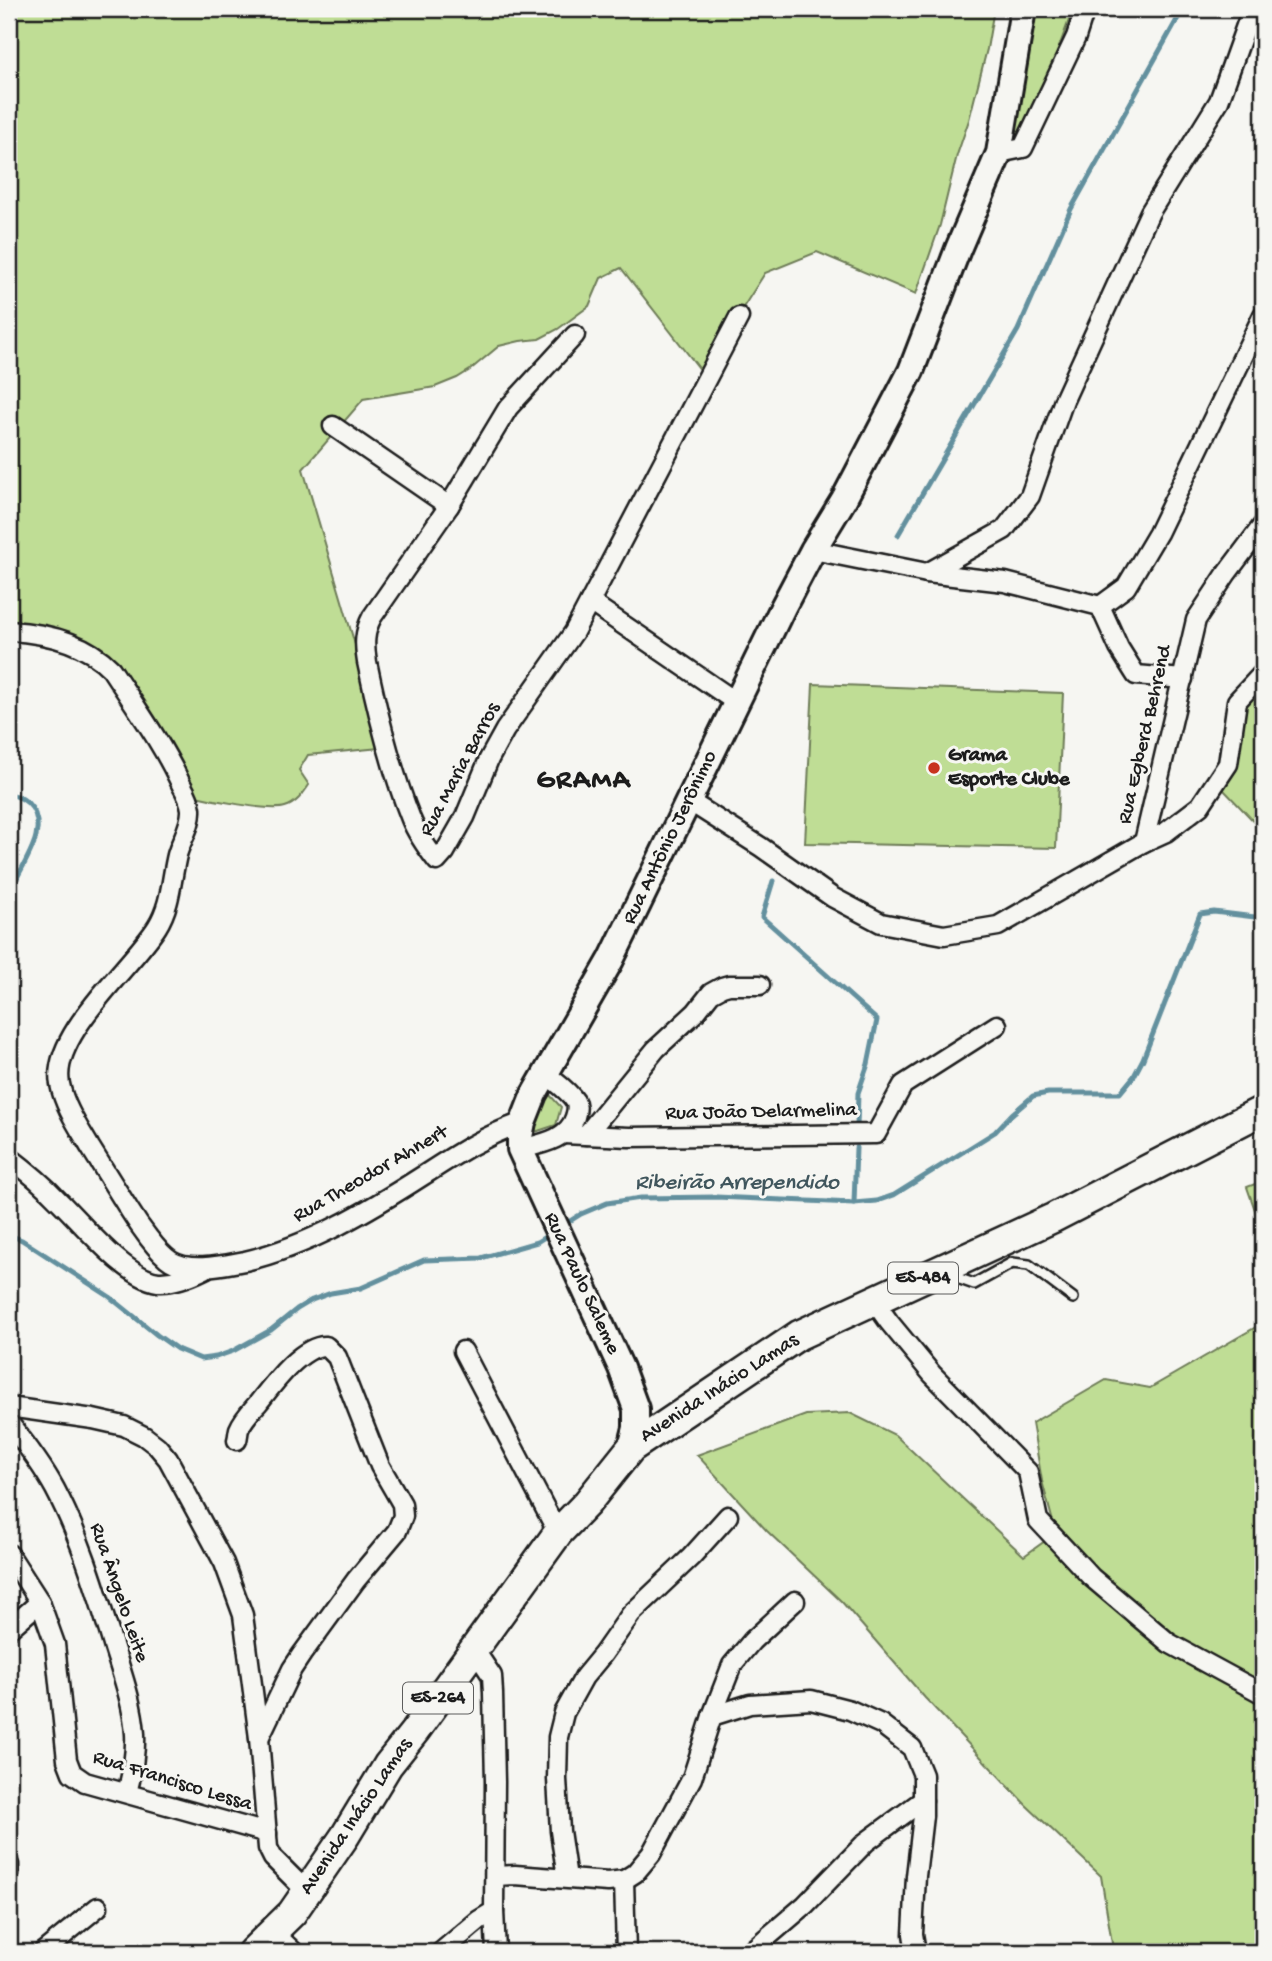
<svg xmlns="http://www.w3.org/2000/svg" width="1272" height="1961" viewBox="0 0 1272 1961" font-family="'Gochi Hand',sans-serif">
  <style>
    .green { fill: #bfdd95; stroke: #6e7c58; stroke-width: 2 }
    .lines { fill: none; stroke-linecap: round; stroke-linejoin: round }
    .stream { stroke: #63909e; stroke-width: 5 }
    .lane-casing { stroke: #1c1c1c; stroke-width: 14 }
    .street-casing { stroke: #1c1c1c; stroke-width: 23 }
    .secondary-casing { stroke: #1c1c1c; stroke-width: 30 }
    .primary-casing { stroke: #1c1c1c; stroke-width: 33 }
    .lane { stroke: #f6f6f2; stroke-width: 9 }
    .street { stroke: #f6f6f2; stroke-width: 18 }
    .secondary { stroke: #f6f6f2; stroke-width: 24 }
    .primary { stroke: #f6f6f2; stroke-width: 28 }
    .poi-dot { fill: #c8321e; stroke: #f6f6f2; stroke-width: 2.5 }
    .labels { text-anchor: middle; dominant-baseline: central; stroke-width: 6; stroke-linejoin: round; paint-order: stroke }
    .shield { fill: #f6f6f2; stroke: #5d5d5c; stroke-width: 2 }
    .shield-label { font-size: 19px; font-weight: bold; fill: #1c1c1c }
    .street-label { font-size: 21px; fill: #1c1c1c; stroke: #f6f6f2 }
    .poi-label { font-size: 21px; font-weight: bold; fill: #1c1c1c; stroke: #f6f6f2; text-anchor: start }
    .water-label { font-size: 23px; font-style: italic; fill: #40565d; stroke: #f6f6f2 }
    .district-label { font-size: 28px; font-weight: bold; letter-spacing: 2px; fill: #1c1c1c; stroke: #f6f6f2 }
  </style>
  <rect width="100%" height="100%" fill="#f6f6f2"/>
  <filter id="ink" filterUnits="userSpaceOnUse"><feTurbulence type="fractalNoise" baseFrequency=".0143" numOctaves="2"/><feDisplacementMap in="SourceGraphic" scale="14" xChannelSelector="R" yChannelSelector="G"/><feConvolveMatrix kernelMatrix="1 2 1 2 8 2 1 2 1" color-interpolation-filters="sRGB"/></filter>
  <g filter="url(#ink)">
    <g class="green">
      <path d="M9,9h985l-7,40 -18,71 -12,35 -17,70 -24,69 -99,-42 -52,21 -63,99 -81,-104 -20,10 -12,28 -31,23 -19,10 -19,2 -21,5 -29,24 -13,8 -22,9 -72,12 -2,3 -58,67 82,277 -5,2 -72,7 -9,15 10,15c-6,9 -13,19 -24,22 -15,5 -77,-8 -94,-12l-108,-155 -74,-19z"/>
      <polygon points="1027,9 1073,9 1048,77 1004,168"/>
      <polygon points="1263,655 1263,831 1221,787 1254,671"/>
      <polygon points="813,684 1063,693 1056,848 805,843"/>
      <polygon points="548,1093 561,1107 556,1125 532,1133"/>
      <polygon points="1263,1181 1263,1233 1247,1187"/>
      <polygon points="1263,1323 1263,1952 1119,1952 1112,1943 1101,1876 1026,1805 925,1698 842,1602 767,1531 697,1455 806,1415 850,1413 895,1435 1024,1556 1056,1533 1042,1481 1032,1423 1106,1380 1150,1388"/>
    </g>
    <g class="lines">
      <g class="stream">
        <polyline points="898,535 1018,330 1071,209 1183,9"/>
        <path d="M9,794c21,4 32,20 27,42 -3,14 -15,34 -22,47l-5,6"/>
        <polyline points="773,881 762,917 877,1020 868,1064 858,1093 857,1127"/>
        <polyline points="854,1203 856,1148"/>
        <polyline points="562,1226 581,1214 607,1203 641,1198 716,1197 854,1203 877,1201 894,1195 995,1132 1012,1114 1033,1096 1048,1093 1120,1093 1134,1076 1143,1059 1200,914 1214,912 1263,918"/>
        <polyline points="9,1235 22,1240 110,1297 157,1335 177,1349 201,1359 216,1357 233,1351 271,1330 297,1309 312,1300 331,1293 361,1288 424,1260 481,1258 537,1242 551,1233"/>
      </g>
      <g class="lane-casing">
        <polyline id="lane" points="952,1271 960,1279 974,1284 1012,1263 1029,1265 1073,1298"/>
      </g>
      <g class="street-casing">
        <g id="street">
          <polyline points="999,153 1023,148 1076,37 1085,9"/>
          <path d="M575,335l-67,73 -59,98 -77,111c-8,15 -8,28 -5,45 11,53 24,107 44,157 6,15 16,29 26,42l8,-9 20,-35 24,-58 16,-29 69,-98 165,-315"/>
          <polyline points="333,426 449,506"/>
          <polyline points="813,550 927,573 1005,582 1100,606 1119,648 1136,675 1183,679"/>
          <polyline points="927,573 1004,530 1030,496 1064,400 1150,212 1219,101 1252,9"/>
          <polyline points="590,602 736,702"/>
          <polyline points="1100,606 1126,587 1158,533 1263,315"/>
          <path d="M9,631c36,2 76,11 102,38 24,37 51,74 70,115 4,7 9,16 10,25 1,16 -10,31 -14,46 -6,25 -6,50 -20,72 -25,40 -107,108 -97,157 4,22 19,44 30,63 13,21 27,43 40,64 8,13 28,42 41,50 19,12 52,4 74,0 64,-15 123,-50 179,-86 34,-22 60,-39 99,-53"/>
          <polyline points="689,801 761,847 832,897 881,923 944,935 998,926 1144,842 1166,832 1200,806 1228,764 1237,701 1263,673"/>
          <polyline points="1144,842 1196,620 1227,573 1263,525"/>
          <polyline points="563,1134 629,1137 876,1134 903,1085 997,1025"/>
          <polyline points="586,1135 656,1049 696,1012 711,993 722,987 729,985 760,985"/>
          <path d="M520,1149c20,-5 48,-9 55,-32 2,-6 3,-11 0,-16 -7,-11 -20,-19 -29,-27"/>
          <path d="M9,1157c17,13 34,27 49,43 23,22 68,78 100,82 15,1 33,-6 47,-13"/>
          <polyline points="874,1301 889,1322 932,1374 1028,1472 1038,1520 1091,1577 1169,1643 1263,1694"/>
          <polyline points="463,1351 558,1533"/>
          <polyline points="9,1407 93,1419 124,1426 144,1436 157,1446 168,1459 224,1563 243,1615 259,1738 268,1848 273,1858 307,1892"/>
          <path d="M9,1423c17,21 33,42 46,66 26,49 42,104 58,156 9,29 20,59 22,89 1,20 -3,40 -8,59"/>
          <path d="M237,1440c1,-3 1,-7 2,-11 4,-10 13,-19 20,-27 14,-18 43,-57 67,-56l11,11 43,109 22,38 1,12 -6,15 -41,49 -54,74 -10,15 -33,69"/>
          <polyline points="9,1554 40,1602 55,1644 67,1760 72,1773 85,1782 267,1833"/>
          <polyline points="9,1629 40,1602"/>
          <polyline points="474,1649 492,1676 493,1693 495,1782 494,1911 496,1952"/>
          <polyline points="712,1716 750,1704 811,1700 850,1710 881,1724 912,1748 923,1775 923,1816 916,1876 913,1934 916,1952"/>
          <polyline points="9,1865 9,1874"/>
          <polyline points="495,1876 515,1875 608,1882 624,1880 635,1873 651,1854 692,1778 712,1716 732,1665 752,1641 795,1601"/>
          <polyline points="567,1878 560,1831 557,1779 558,1737 564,1713 584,1677 603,1654 631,1614 691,1557 728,1516"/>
          <polyline points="624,1880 626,1952"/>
          <polyline points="273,1932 294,1952"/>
          <polyline points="43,1952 98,1907"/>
          <polyline points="441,1952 479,1920 494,1911"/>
          <polyline points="750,1952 805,1905 866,1842 923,1800"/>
        </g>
      </g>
      <g class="secondary-casing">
        <polyline id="secondary" points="631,1448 636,1428 636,1409 621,1368 520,1149 520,1137 523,1122 534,1094 611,960 783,607 813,550 844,499 911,371 958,249 999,153 1023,9"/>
      </g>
      <g class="primary-casing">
        <polyline id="primary" points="252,1952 292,1913 345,1836 388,1765 415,1731 558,1533 587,1503 631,1448 799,1335 1053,1218 1263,1110"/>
      </g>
      <use href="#lane" class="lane"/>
      <use href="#street" class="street"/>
      <use href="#secondary" class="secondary"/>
      <use href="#primary" class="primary"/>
    </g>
  </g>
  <circle class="poi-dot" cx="934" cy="768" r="7"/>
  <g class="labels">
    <g class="shield">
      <rect x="888" y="1262.5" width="70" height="31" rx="5"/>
      <rect x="403" y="1682.5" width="70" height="31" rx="5"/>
    </g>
    <g class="shield-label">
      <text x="923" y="1278">ES-484</text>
      <text x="438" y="1698">ES-264</text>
    </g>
    <g class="street-label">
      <text transform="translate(1146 735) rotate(-77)">Rua Egberd Behrend</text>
      <text transform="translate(461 770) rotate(-62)">Rua Maria Barros</text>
      <text transform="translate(671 838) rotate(-64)">Rua Antônio Jerônimo</text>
      <text transform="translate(761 1113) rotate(-1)">Rua João Delarmelina</text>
      <text transform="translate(371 1175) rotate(-30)">Rua Theodor Ahnert</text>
      <text transform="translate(581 1284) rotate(65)">Rua Paulo Saleme</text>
      <text transform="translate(720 1389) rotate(-33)">Avenida Inácio Lamas</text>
      <text transform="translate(118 1593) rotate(71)">Rua Ângelo Leite</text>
      <text transform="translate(172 1782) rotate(17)">Rua Francisco Lessa</text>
      <text transform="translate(357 1817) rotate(-56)">Avenida Inácio Lamas</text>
    </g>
    <g class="poi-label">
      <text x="948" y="756">Grama<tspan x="948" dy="24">Esporte Clube</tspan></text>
    </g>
    <g class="water-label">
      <text x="737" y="1183">Ribeirão Arrependido</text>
    </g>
    <g class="district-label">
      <text x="584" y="781">GRAMA</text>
    </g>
  </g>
  <rect width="1272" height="1961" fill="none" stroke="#f6f6f2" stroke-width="35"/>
  <rect x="18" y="18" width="1237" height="1926" fill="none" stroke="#1c1c1c" stroke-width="2.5" filter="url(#ink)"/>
</svg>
